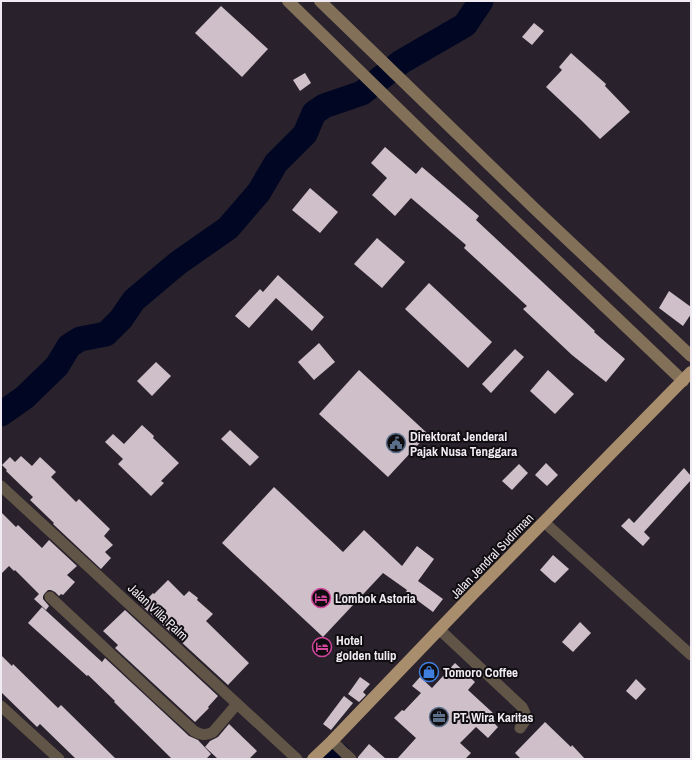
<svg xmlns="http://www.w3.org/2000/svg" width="692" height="760" viewBox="0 0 692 760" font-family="'Archivo Narrow',sans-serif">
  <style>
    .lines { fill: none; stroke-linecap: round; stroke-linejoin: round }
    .river { stroke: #010723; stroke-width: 25 }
    .building { fill: #cebfc9 }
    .minor { stroke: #615547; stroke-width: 11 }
    .secondary { stroke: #837059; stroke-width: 12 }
    .trunk { stroke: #a98e6d; stroke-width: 12 }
    .labels { text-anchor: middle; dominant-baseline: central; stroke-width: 4; stroke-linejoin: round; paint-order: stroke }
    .poi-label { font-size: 13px; font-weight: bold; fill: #f0ebf2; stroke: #100d11; text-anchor: start }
    .street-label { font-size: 13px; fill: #f0ebf2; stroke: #100d11 }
  </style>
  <rect width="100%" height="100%" fill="#29222c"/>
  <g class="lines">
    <g class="river">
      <polyline points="1,414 25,397 57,366 69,346 80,339 106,334 121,319 134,300 178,263 228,228 259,192 276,163 305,134 314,113 324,106 362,93 401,62 465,25 481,1"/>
      <polyline points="335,759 338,755"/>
    </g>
  </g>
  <g class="building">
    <polygon points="221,6 268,49 242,77 195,33"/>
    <polygon points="534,23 544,31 532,45 522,37"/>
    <polygon points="571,53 606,84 605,86 630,112 600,139 581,120 546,87 562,70 559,67"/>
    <polygon points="305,73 311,83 300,91 293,80"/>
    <polygon points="385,147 416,174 422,167 479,216 476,220 595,331 594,332 625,359 606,382 572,355 523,309 527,306 464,248 466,245 411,198 395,216 372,195 387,178 371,163"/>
    <polygon points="310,188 338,212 320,233 292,210"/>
    <polygon points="377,238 405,262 382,288 354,264"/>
    <polygon points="278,275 324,317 312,331 276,298 249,328 235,316 260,289 263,292"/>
    <polygon points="429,283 492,342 468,368 405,309"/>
    <polygon points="669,291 691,307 691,314 683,326 659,308"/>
    <polygon points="319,343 335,362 314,380 298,362"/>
    <polygon points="515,349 524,357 491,393 482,384"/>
    <polygon points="156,362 171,376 152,396 137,381"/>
    <polygon points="359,370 428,434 388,477 319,414"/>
    <polygon points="548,370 574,394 555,414 530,391"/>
    <polygon points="142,425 154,436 153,438 179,463 161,481 164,483 151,496 118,464 123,459 105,442 113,434 124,444"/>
    <polygon points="230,430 259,457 250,466 221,439"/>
    <polygon points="21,456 32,466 40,457 56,472 51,477 76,502 79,499 110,529 104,536 113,545 105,552 111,558 101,569 53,524 54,523 30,500 33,497 6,471 7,470 2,465 10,457 15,462"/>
    <polygon points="546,463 558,475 547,486 535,475"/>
    <polygon points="519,464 528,473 512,490 502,481"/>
    <polygon points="684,468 691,476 691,480 644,532 650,538 643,546 621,526 629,518 634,523"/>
    <polygon points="274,487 343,552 364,530 402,566 417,546 434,559 418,581 443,599 433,612 406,592 407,590 383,573 323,637 222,543"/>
    <polygon points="1,512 16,527 18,525 42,548 49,540 77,566 67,575 75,582 63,595 61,594 59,596 55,592 51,590 48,590 45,593 43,596 43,599 49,606 46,610 34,599 39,594 15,570 14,571 9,566 1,574"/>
    <polygon points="553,555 569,569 555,583 552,581 540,570"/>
    <polygon points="168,580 184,596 189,591 198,598 197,600 213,614 206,621 249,663 228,685 141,605 153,593 154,594"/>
    <polygon points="42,607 102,662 105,658 189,736 198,740 211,754 206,759 172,759 114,702 115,701 88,675 87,676 28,623"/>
    <polygon points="125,610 218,696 208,707 209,708 195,722 115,648 118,645 103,631"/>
    <polygon points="580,622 591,633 573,652 562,642"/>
    <polygon points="1,655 12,666 13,664 58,708 61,705 116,759 76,759 40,724 37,727 1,692"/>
    <polygon points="455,663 475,682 468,690 493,713 489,718 498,727 488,738 476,727 460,743 471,753 465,759 397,759 416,738 394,718 402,710 404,711 421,693 412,686 420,677 432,688"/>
    <polygon points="360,677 370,684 363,692 366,695 359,702 348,694"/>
    <polygon points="636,679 646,689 636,700 626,691"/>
    <polygon points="344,696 353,703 331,730 323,724"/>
    <polygon points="545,722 571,747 572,745 585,759 521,759 515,753"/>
    <polygon points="229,724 257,751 249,759 218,759 205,747 210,741 218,737"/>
    <polygon points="369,744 386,759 358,759 358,757"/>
  </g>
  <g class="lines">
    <g class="minor">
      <polyline points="1,486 297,759"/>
      <polyline points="544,522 691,655"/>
      <path d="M50,597l108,101 36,33c7,4 12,5 19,1l24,-28"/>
      <path d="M440,630l82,77c6,11 5,12 -2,21"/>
      <polyline points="1,706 59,759"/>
      <polyline points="332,741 351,759"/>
    </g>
    <g class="secondary">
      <polyline points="288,1 426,136 683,381"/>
      <polyline points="320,1 535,209 691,356"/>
    </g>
    <polyline class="trunk" points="313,759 332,741 474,593 691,372"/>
  </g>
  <defs>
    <g id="civic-ring" transform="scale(1)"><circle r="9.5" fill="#100d11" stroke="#5c6f8a" stroke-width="1.5"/><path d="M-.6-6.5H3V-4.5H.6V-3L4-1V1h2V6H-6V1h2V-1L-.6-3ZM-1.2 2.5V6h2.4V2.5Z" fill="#5c6f8a"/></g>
    <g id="hotel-ring" transform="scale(1)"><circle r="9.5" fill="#100d11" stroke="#d1479c" stroke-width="1.5"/><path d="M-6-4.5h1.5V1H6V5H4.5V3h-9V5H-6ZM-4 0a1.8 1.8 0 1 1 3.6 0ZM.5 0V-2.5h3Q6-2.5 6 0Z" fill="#d1479c"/></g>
    <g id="shop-ring" transform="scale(1)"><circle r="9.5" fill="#100d11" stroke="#3f7fe0" stroke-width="1.5"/><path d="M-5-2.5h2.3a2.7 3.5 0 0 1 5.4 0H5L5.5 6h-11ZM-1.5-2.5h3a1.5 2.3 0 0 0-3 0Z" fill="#3f7fe0"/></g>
    <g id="office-ring" transform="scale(1)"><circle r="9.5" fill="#100d11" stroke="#5c6f8a" stroke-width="1.5"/><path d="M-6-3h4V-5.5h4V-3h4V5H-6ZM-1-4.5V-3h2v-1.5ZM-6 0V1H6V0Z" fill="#5c6f8a"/></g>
  </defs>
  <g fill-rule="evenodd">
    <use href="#civic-ring" x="396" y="443"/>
    <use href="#hotel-ring" x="321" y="598"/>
    <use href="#hotel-ring" x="322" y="647"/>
    <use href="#shop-ring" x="429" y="672"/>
    <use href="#office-ring" x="439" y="717"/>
  </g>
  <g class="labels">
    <g class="poi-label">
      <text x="410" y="436">Direktorat Jenderal<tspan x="410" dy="15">Pajak Nusa Tenggara</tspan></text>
      <text x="335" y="598">Lombok Astoria</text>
      <text x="336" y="640">Hotel<tspan x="336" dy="15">golden tulip</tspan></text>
      <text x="443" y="672">Tomoro Coffee</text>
      <text x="453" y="717">PT. Wira Karitas</text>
    </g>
    <g class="street-label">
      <text transform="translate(492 556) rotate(-46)">Jalan Jendral Sudirman</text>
      <text transform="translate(158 612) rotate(43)">Jalan Villa Palm</text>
    </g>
  </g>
  <rect width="692" height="760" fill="none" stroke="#f0ebf2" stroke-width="4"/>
</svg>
